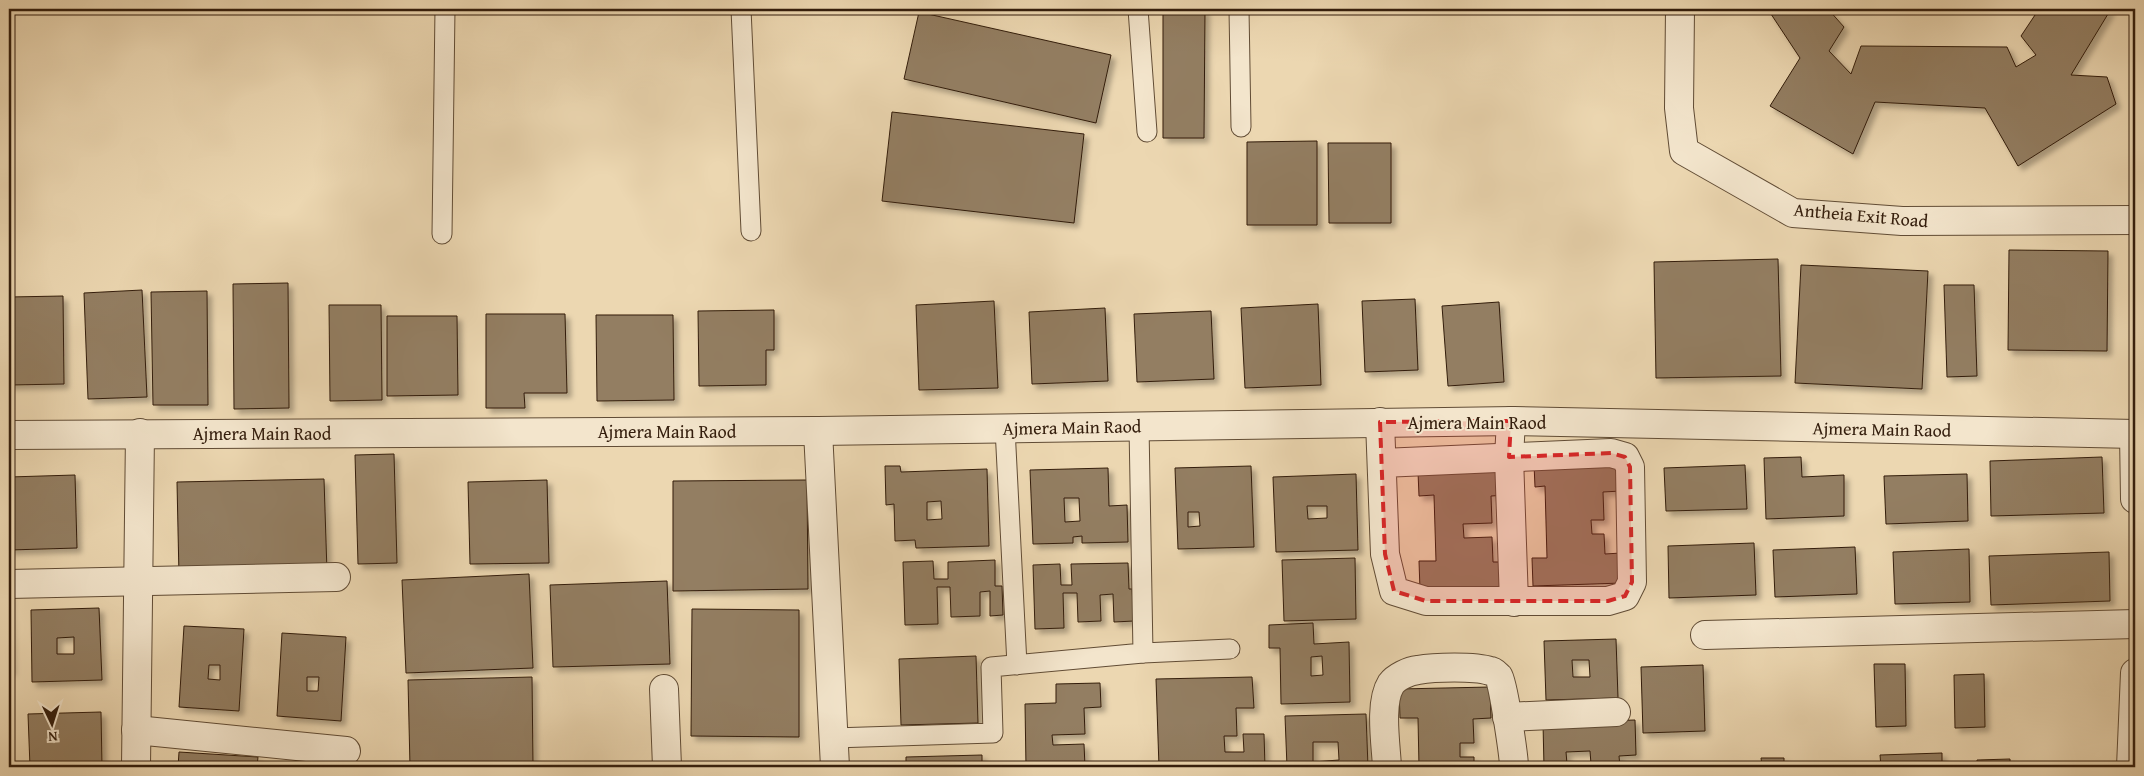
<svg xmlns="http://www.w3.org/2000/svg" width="2144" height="776" viewBox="0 0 2144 776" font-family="'Gentium Book Plus',serif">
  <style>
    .building { fill: #937e62; stroke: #331d0c; fill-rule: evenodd; filter: url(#shadow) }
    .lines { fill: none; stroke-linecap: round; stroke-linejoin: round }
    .service-casing { stroke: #614c35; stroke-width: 21 }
    .minor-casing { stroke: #614c35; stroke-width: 30 }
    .tertiary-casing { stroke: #614c35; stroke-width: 30 }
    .service { stroke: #f3e5cc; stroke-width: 19 }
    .minor { stroke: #f3e5cc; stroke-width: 28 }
    .tertiary { stroke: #f3e5cc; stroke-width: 28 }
    .marked { fill: #d62828; fill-opacity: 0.2; stroke: #d62828; stroke-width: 4; stroke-dasharray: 10 6; stroke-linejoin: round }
    .labels { text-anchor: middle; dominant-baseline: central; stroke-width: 4; stroke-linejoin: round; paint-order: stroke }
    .street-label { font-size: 18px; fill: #331d0c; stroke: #f3e5cc }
  </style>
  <defs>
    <filter id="shadow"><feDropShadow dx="4.5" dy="4.5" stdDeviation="2.5" flood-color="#0004"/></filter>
  </defs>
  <rect width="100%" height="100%" fill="#ecd7b1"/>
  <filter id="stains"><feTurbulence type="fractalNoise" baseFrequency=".004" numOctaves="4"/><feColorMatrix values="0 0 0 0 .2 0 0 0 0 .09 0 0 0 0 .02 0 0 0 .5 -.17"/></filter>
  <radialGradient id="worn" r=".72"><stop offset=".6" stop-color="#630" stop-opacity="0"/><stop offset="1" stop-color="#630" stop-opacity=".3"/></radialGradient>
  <g class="building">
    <polygon points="1163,9 1205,9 1204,138 1163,138"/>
    <polygon points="1772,9 1828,9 1844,27 1829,51 1851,74 1861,46 2007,47 2016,67 2036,55 2021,36 2039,9 2111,9 2071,75 2107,77 2116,104 2018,166 1985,108 1875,102 1853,154 1770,106 1800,58 1769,11"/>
    <polygon points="919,12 1111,55 1096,123 904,79"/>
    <polygon points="892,112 1084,134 1074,223 882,201"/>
    <polygon points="1317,141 1317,225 1247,225 1247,142"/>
    <polygon points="1328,143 1391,143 1391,223 1329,223"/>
    <polygon points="2009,250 2108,251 2107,351 2008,350"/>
    <polygon points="1778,259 1781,376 1656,378 1654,262"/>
    <polygon points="1801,265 1928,271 1922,389 1795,383"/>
    <polygon points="288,283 289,408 234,409 233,284"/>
    <polygon points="1944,285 1974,285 1977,376 1947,377"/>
    <polygon points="142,290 147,397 88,399 84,293"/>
    <polygon points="207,291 208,405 153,405 151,292"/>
    <polygon points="63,296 64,384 9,385 9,297"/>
    <polygon points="1415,299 1418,370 1365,372 1362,301"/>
    <polygon points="994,301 998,388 919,390 916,305"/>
    <polygon points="1499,302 1504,382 1448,386 1442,306"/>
    <polygon points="1318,304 1321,385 1245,388 1241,308"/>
    <polygon points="329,305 381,305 382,400 330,401"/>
    <polygon points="1105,308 1108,381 1032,384 1029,312"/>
    <polygon points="774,310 774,350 766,350 766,385 699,386 698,311"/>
    <polygon points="1211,311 1214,379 1137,382 1134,314"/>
    <polygon points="486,314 565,314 567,393 524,393 525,408 486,408"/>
    <polygon points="596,315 673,315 674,400 597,401"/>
    <polygon points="387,316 457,316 458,395 387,396"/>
    <polygon points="394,454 397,563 358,564 355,455"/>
    <polygon points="1801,457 1802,477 1844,475 1844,516 1766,519 1764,458"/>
    <polygon points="2102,457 2104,513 1991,516 1990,461"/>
    <polygon points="1620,461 1621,491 1603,492 1604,520 1591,520 1592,534 1604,534 1605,554 1621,553 1622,583 1533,586 1532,558 1547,558 1545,486 1535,487 1534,464"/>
    <polygon points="1745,465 1747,509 1666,511 1664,468"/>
    <path d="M885,466h15l1,6 86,-3 2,77 -73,2 -1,-8 -20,1 -1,-37 -8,1zM941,501l1,18 -15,1v-18z"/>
    <path d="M1251,466l3,81 -76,2 -3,-81zM1188,512h11l1,14 -12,1z"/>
    <path d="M1108,468l1,38 18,-1 1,37 -46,1v-7l-9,1v6l-40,1 -3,-74zM1064,498h15l1,23 -15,1z"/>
    <polygon points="1506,469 1507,495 1491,496 1492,523 1463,524 1464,538 1492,537 1493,562 1507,562 1508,587 1420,590 1419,561 1436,561 1434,495 1419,496 1418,472"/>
    <path d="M1356,474l2,76 -82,2 -3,-75zM1307,506h20v12l-19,1z"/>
    <polygon points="1967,474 1968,521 1886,524 1884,476"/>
    <polygon points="75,475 77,548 9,550 9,477"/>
    <polygon points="324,479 327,572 179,576 177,482"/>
    <polygon points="547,480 549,563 470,564 468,482"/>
    <polygon points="807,480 808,589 673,591 673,481"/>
    <polygon points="1754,543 1756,595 1669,598 1668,546"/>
    <polygon points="1855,547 1857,594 1775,597 1773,550"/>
    <polygon points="1969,549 1970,602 1895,604 1893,552"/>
    <polygon points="2109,552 2110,601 1991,605 1989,556"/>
    <polygon points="1355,558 1356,619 1284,621 1282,560"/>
    <polygon points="995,560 995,586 1002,586 1003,615 990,616 990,591 980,592 980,616 951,617 950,587 937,587 938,624 905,625 903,562 933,561 934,579 948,579 948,562"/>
    <polygon points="1128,563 1129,589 1132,589 1134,621 1114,622 1113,594 1100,595 1101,621 1078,622 1077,593 1063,593 1064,628 1035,629 1033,565 1060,564 1061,585 1072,585 1071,564"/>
    <polygon points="529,574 533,668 406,673 402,580"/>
    <polygon points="667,581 670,664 553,667 550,585"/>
    <polygon points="9,593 11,671 9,671"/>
    <path d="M99,608l3,72 -70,2 -1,-72zM74,637v17h-17v-16z"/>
    <polygon points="692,609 799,610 799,737 691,736"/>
    <path d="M1313,623l1,21 35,-2 1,60 -69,2 -1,-56h-11v-23zM1322,656l1,19 -12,1v-19z"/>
    <path d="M184,626l60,3 -5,82 -60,-4zM209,665h11v15l-12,-1z"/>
    <path d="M282,633l64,4 -5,84 -64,-5zM307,677h12l-1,14h-11z"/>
    <path d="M1616,639l2,59 -72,2 -2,-59zM1572,660h17l1,17h-17z"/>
    <polygon points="976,656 978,723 901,725 899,659"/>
    <polygon points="1874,664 1905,664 1906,726 1876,727"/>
    <polygon points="1703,665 1705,731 1643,733 1641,667"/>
    <polygon points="1984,674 1985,727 1955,728 1954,675"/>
    <polygon points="532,677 533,766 410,767 408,680"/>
    <polygon points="1252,677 1254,708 1236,708 1237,736 1224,736 1225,752 1244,752 1243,734 1264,734 1265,767 1159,767 1156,679"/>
    <polygon points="1100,683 1101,707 1084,708 1085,734 1052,735 1053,745 1084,744 1085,767 1026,767 1025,704 1056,703 1056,684"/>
    <polygon points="1490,687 1491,718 1473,719 1474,743 1460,743 1460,757 1474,757 1474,767 1419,767 1418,718 1400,718 1399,689"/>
    <polygon points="101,712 102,767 30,767 28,714"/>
    <path d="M1366,714l2,53h-81l-2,-51zM1313,742h25l1,18 -26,2z"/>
    <path d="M1635,720l1,35 -17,1 1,11h-76l-1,-44zM1590,751l1,13h-24l-1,-12z"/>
    <polygon points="179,752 258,757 257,767 178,767"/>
    <polygon points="1942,753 1942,767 1881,767 1880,755"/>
    <polygon points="982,755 982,767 906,767 906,757"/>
    <polygon points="1761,758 1784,758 1784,767 1762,767"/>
    <polygon points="2010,759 2010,767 1977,767 1977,760"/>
  </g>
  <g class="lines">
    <g class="service-casing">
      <g id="service">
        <polyline points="741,9 751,231"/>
        <polyline points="1138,9 1147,132"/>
        <polyline points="1239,9 1241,127"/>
        <polyline points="442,234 445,9"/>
        <polyline points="1005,428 1017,665"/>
        <polyline points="1143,653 1230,649"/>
        <polyline points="833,738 993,733 991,667 1143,653 1139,426"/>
      </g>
    </g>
    <g class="minor-casing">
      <g id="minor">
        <polyline points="1680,9 1679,108 1684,151 1793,213 1902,221 2135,220"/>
        <polyline points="1511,421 1509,457 1514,602"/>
        <polyline points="1380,422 1385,554 1394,591 1426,601 1608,601 1625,596 1632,582 1630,467 1625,457 1611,453 1382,463"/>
        <polyline points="818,431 835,767"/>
        <polyline points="2134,434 2135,499"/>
        <polyline points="9,584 336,577"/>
        <polyline points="1705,635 2135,624"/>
        <polyline points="664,689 667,767"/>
        <polyline points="1507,717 1616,712"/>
        <polyline points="136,730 346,751"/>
        <polyline points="136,767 140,433"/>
        <path d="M1387,767c-1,-22 -8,-64 4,-83 5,-7 18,-13 27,-14 16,-3 57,-4 72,1 4,0 7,4 9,6 4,5 15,80 15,90"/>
        <polyline points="2131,767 2135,673"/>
      </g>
    </g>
    <g class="tertiary-casing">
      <polyline id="tertiary" points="9,435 818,431 1514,421 2135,434"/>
    </g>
    <use href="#service" class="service"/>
    <use href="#minor" class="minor"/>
    <use href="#tertiary" class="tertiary"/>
  </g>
  <path class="marked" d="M1511,421l-2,36 102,-4 14,4 5,10 2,115 -7,14 -17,5h-182l-32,-10 -9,-37 -5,-132z"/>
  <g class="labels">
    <g class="street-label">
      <text transform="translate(1861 215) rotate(5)">Antheia Exit Road</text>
      <text x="1477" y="422">Ajmera Main Raod</text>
      <text transform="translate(1072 427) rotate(-1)">Ajmera Main Raod</text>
      <text transform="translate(1882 429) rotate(1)">Ajmera Main Raod</text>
      <text x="667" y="431">Ajmera Main Raod</text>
      <text x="262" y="433">Ajmera Main Raod</text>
    </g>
  </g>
  <rect width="2144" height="776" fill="none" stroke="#ecd7b1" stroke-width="30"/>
  <rect x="10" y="10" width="2124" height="756" fill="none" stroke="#331d0c" stroke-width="2.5"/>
  <rect x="15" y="15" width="2114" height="746" fill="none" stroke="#331d0c"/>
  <g transform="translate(52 724) rotate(176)" stroke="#f3e5cc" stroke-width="4" paint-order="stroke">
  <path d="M0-4L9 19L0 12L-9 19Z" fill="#331d0c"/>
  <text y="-8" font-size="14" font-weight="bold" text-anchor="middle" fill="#331d0c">N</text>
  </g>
  <rect width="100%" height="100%" filter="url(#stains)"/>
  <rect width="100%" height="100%" fill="url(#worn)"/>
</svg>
